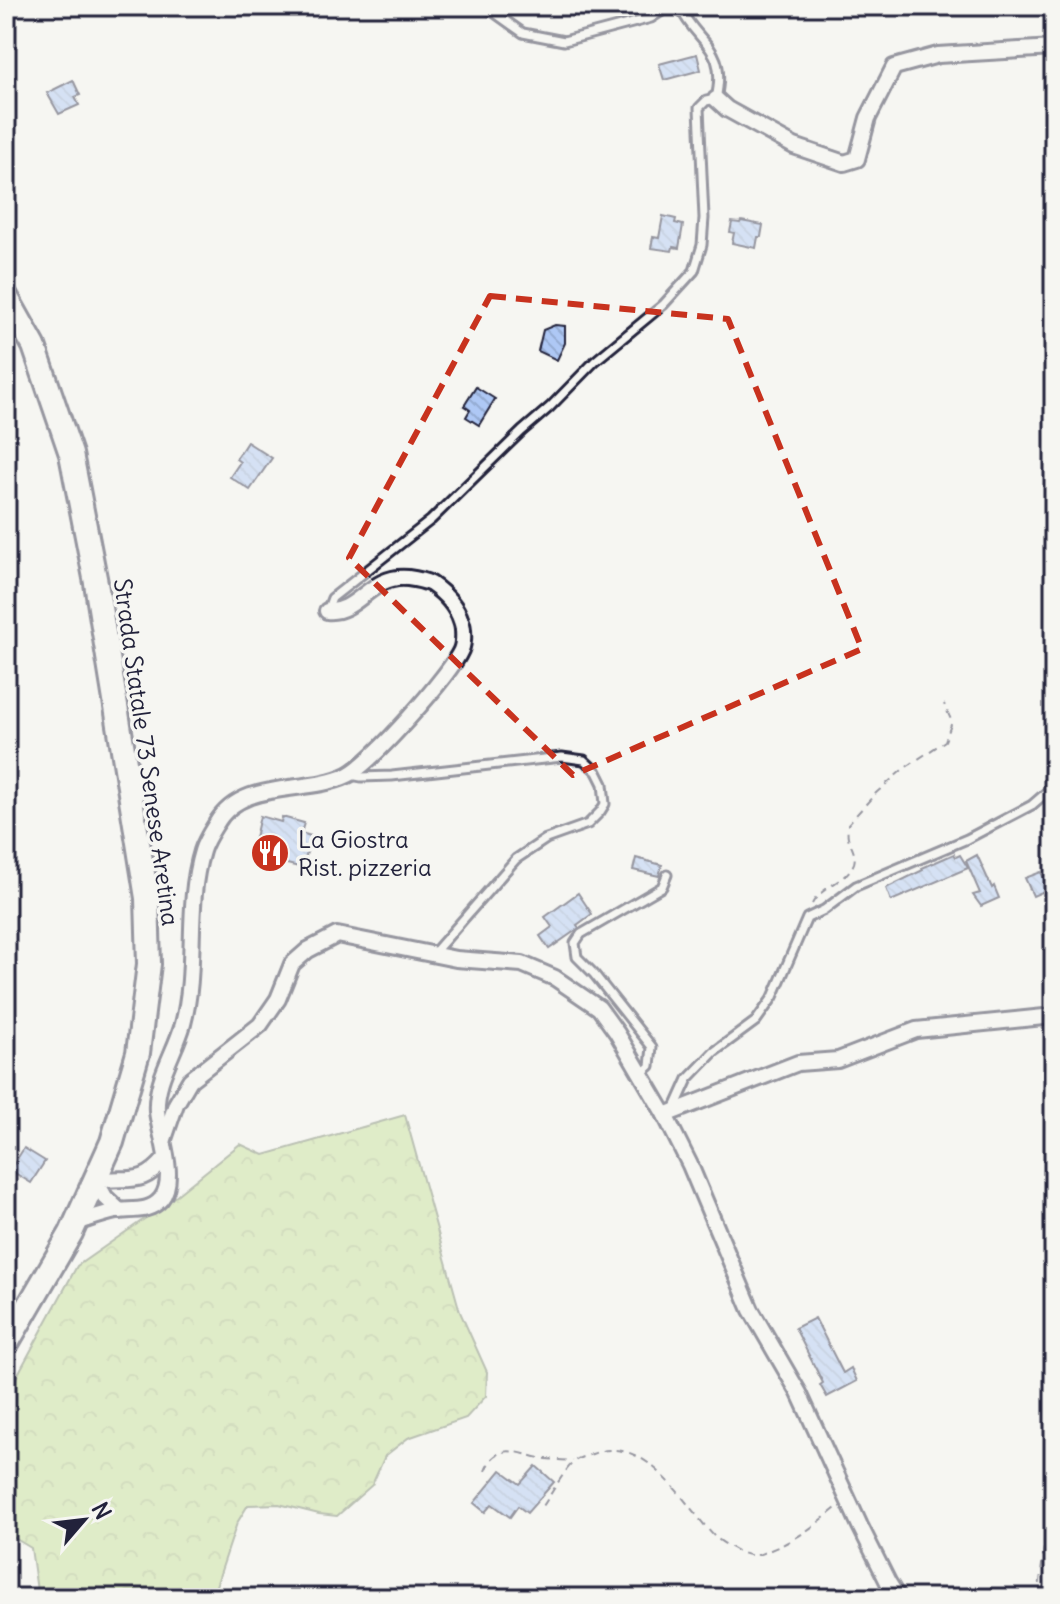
<svg xmlns="http://www.w3.org/2000/svg" width="1060" height="1604" viewBox="0 0 1060 1604" font-family="Delius,sans-serif">
  <style>
    .forest { fill: url(#forest-crowns); stroke: #738068; stroke-width: 2 }
    .building { fill: url(#building-back-hatch); stroke: #22223b; stroke-width: 2 }
    .lines { fill: none; stroke-linecap: round; stroke-linejoin: round }
    .service-casing { stroke: #22223b; stroke-width: 13 }
    .minor-casing { stroke: #22223b; stroke-width: 20 }
    .primary-casing { stroke: #22223b; stroke-width: 28 }
    .path { stroke: #22223b; stroke-width: 2; stroke-dasharray: 8 6; stroke-linecap: butt }
    .service { stroke: #f6f6f2; stroke-width: 7 }
    .minor { stroke: #f6f6f2; stroke-width: 14 }
    .primary { stroke: #f6f6f2; stroke-width: 22 }
    .marked { fill: none; stroke: #c8321e; stroke-width: 6; stroke-dasharray: 16 10; stroke-linejoin: round }
    .labels { text-anchor: middle; dominant-baseline: central; stroke-width: 7; stroke-linejoin: round; paint-order: stroke }
    .street-label { font-size: 24px; fill: #22223b; stroke: #f6f6f2 }
    .poi-label { font-size: 24px; fill: #22223b; stroke: #f6f6f2; text-anchor: start }
  </style>
  <defs>
    <pattern id="forest-crowns" width="20" height="18" patternUnits="userSpaceOnUse" patternTransform="scale(2)"><rect width="20" height="18" fill="#c4df95"/><path d="M2 6a3 3 0 1 1 6 0M12 15a3 3 0 1 1 6 0" fill="none" stroke="#a8bf81"/></pattern>
    <pattern id="building-back-hatch" width="6" height="6" patternUnits="userSpaceOnUse" patternTransform="scale(2)"><rect width="6" height="6" fill="#aec8f5"/><path d="M-1 5l2 2M0 0l6 6M5-1l2 2" fill="none" stroke="#95acd3"/></pattern>
  </defs>
  <rect width="100%" height="100%" fill="#f6f6f2"/>
  <filter id="ink" filterUnits="userSpaceOnUse"><feTurbulence type="fractalNoise" baseFrequency=".0125" numOctaves="2"/><feDisplacementMap in="SourceGraphic" scale="16" xChannelSelector="R" yChannelSelector="G"/><feConvolveMatrix kernelMatrix="1 2 1 2 8 2 1 2 1" color-interpolation-filters="sRGB"/></filter>
  <g filter="url(#ink)">
    <polygon class="forest" points="405,1115 460,1312 487,1372 486,1396 466,1418 408,1438 385,1456 372,1485 337,1516 319,1514 279,1504 248,1505 237,1523 212,1598 38,1598 31,1548 6,1533 6,1396 77,1266 163,1206 240,1144 264,1155"/>
    <g class="building">
      <polygon points="697,54 701,70 664,80 659,64"/>
      <polygon points="73,80 80,95 75,97 79,105 59,114 47,93"/>
      <polygon points="663,216 676,219 675,223 683,225 679,248 673,247 672,251 651,248 653,237 659,238"/>
      <polygon points="741,221 763,225 761,237 758,237 756,248 732,243 734,233 730,232 732,222 740,223"/>
      <polygon points="555,325 565,326 565,343 557,360 538,351 543,330"/>
      <polygon points="476,387 495,399 479,425 466,417 470,410 464,406"/>
      <polygon points="247,442 272,458 250,490 230,477 240,462 236,459"/>
      <polygon points="260,816 281,822 282,817 304,823 301,833 311,836 303,868 251,855"/>
      <polygon points="954,854 956,857 960,855 968,868 891,901 886,888 923,870 922,868"/>
      <polygon points="977,855 992,888 994,886 999,898 981,906 973,895 980,893 966,861"/>
      <polygon points="636,858 662,865 659,876 633,870"/>
      <polygon points="1041,872 1049,889 1033,896 1025,878"/>
      <polygon points="578,893 592,914 577,925 579,928 549,949 540,936 552,927 545,917"/>
      <polygon points="24,1148 45,1161 31,1183 10,1170"/>
      <polygon points="815,1318 843,1373 851,1368 857,1381 827,1397 820,1385 823,1383 795,1328"/>
      <polygon points="536,1466 554,1482 527,1513 518,1506 510,1517 492,1504 485,1512 474,1503 501,1470 520,1484"/>
    </g>
    <g class="lines">
      <g class="service-casing">
        <g id="service">
          <polyline points="482,6 492,11 523,33 564,41 651,18 670,6"/>
          <path d="M327,611l5,-13 99,-78 91,-89 28,-24 45,-46 68,-56 31,-34 8,-26 2,-27 -5,-110 7,-7 10,-2c12,-54 -18,-53 -37,-93"/>
          <polyline points="351,775 361,777 392,776 562,757 584,760 597,772 603,784 605,804 600,812 588,824 546,839 516,859 433,954"/>
          <polyline points="641,1074 650,1066 652,1047 594,974 577,957 575,943 581,934 662,887 667,875"/>
          <polyline points="674,1110 688,1079 714,1052 756,1021 773,997 807,918 824,910 856,886 967,839 1032,805 1054,786"/>
        </g>
      </g>
      <g class="minor-casing">
        <g id="minor">
          <polyline points="716,99 727,109 794,146 844,163 857,159 868,118 894,67 938,55 1054,48"/>
          <polyline points="665,1115 798,1063 838,1060 916,1030 1054,1016"/>
          <polyline points="164,1139 176,1104 190,1080 260,1025 278,999 292,964 308,950 337,935 456,959 522,964 555,978 599,1008 617,1033 665,1115 690,1165 751,1310 799,1393 860,1526 888,1582 898,1598"/>
          <path d="M120,1211l-15,-14 -9,-16c33,-5 46,6 69,-22"/>
          <path d="M76,1223c13,-4 26,-9 40,-12 16,-2 33,2 45,-12 17,-21 -2,-65 -4,-88 -2,-31 18,-58 26,-87 15,-57 2,-117 19,-173 3,-10 9,-19 14,-27 26,-46 91,-29 132,-49 24,-12 102,-100 113,-125 3,-7 3,-22 0,-29 -5,-16 -17,-28 -30,-37 -8,-4 -15,-5 -23,-6 -38,-4 -50,36 -81,33"/>
        </g>
      </g>
      <g class="primary-casing">
        <polyline id="primary" points="6,296 34,346 71,454 96,583 147,898 149,964 138,1053 112,1142 71,1233 6,1345"/>
      </g>
      <g class="path">
        <path d="M812,904c9,-18 35,-22 42,-41 3,-9 -4,-17 -6,-26 -1,-4 0,-9 0,-13l28,-31 26,-23 43,-29 7,-19 -8,-18"/>
        <path d="M485,1471c12,-30 32,-18 55,-13 11,2 22,2 33,3"/>
        <path d="M543,1506c7,-10 23,-39 32,-45 4,-4 12,-5 17,-7 56,-22 92,52 124,84 11,7 27,19 40,17 4,0 8,-3 12,-4 27,-10 48,-26 69,-44"/>
        <polyline points="1038,1598 1050,1497 1054,1492"/>
      </g>
      <use href="#service" class="service"/>
      <use href="#minor" class="minor"/>
      <use href="#primary" class="primary"/>
    </g>
  </g>
  <path d="M0 0H1060V1604H0ZM490,296l238,23 134,330 -289,126 -224,-217z" fill="#f6f6f2" fill-opacity=".55" fill-rule="evenodd"/>
  <path class="marked" d="M490,296l238,23 134,330 -289,126 -224,-217z"/>
  <defs>
    <g id="restaurant-disc" transform="scale(2)"><circle r="9.5" fill="#c8321e" stroke="#f6f6f2"/><path d="M-5-6h1v4h1v-4h1v4h1v-4h1v5L-1.5 .5V6h-2V.5L-5-1ZM5-6V6H3V1.5H1.5Q1.5-4 5-6Z" fill="#fff"/></g>
  </defs>
  <g fill-rule="evenodd">
    <use href="#restaurant-disc" x="270" y="853"/>
  </g>
  <g class="labels">
    <g class="street-label">
      <text transform="translate(147 752) rotate(82)">Strada Statale 73 Senese Aretina</text>
    </g>
    <g class="poi-label">
      <text x="298" y="839">La Giostra<tspan x="298" dy="28">Rist. pizzeria</tspan></text>
    </g>
  </g>
  <rect width="1060" height="1604" fill="none" stroke="#f6f6f2" stroke-width="32"/>
  <rect x="16" y="16" width="1028" height="1572" fill="none" stroke="#22223b" stroke-width="3" filter="url(#ink)"/>
  <g transform="translate(84 1520) rotate(62)" stroke="#f6f6f2" stroke-width="6" paint-order="stroke">
  <path d="M0-6L14 30L0 20L-14 30Z" fill="#22223b"/>
  <text y="-12" font-size="22" font-weight="bold" text-anchor="middle" fill="#22223b">N</text>
  </g>
</svg>
